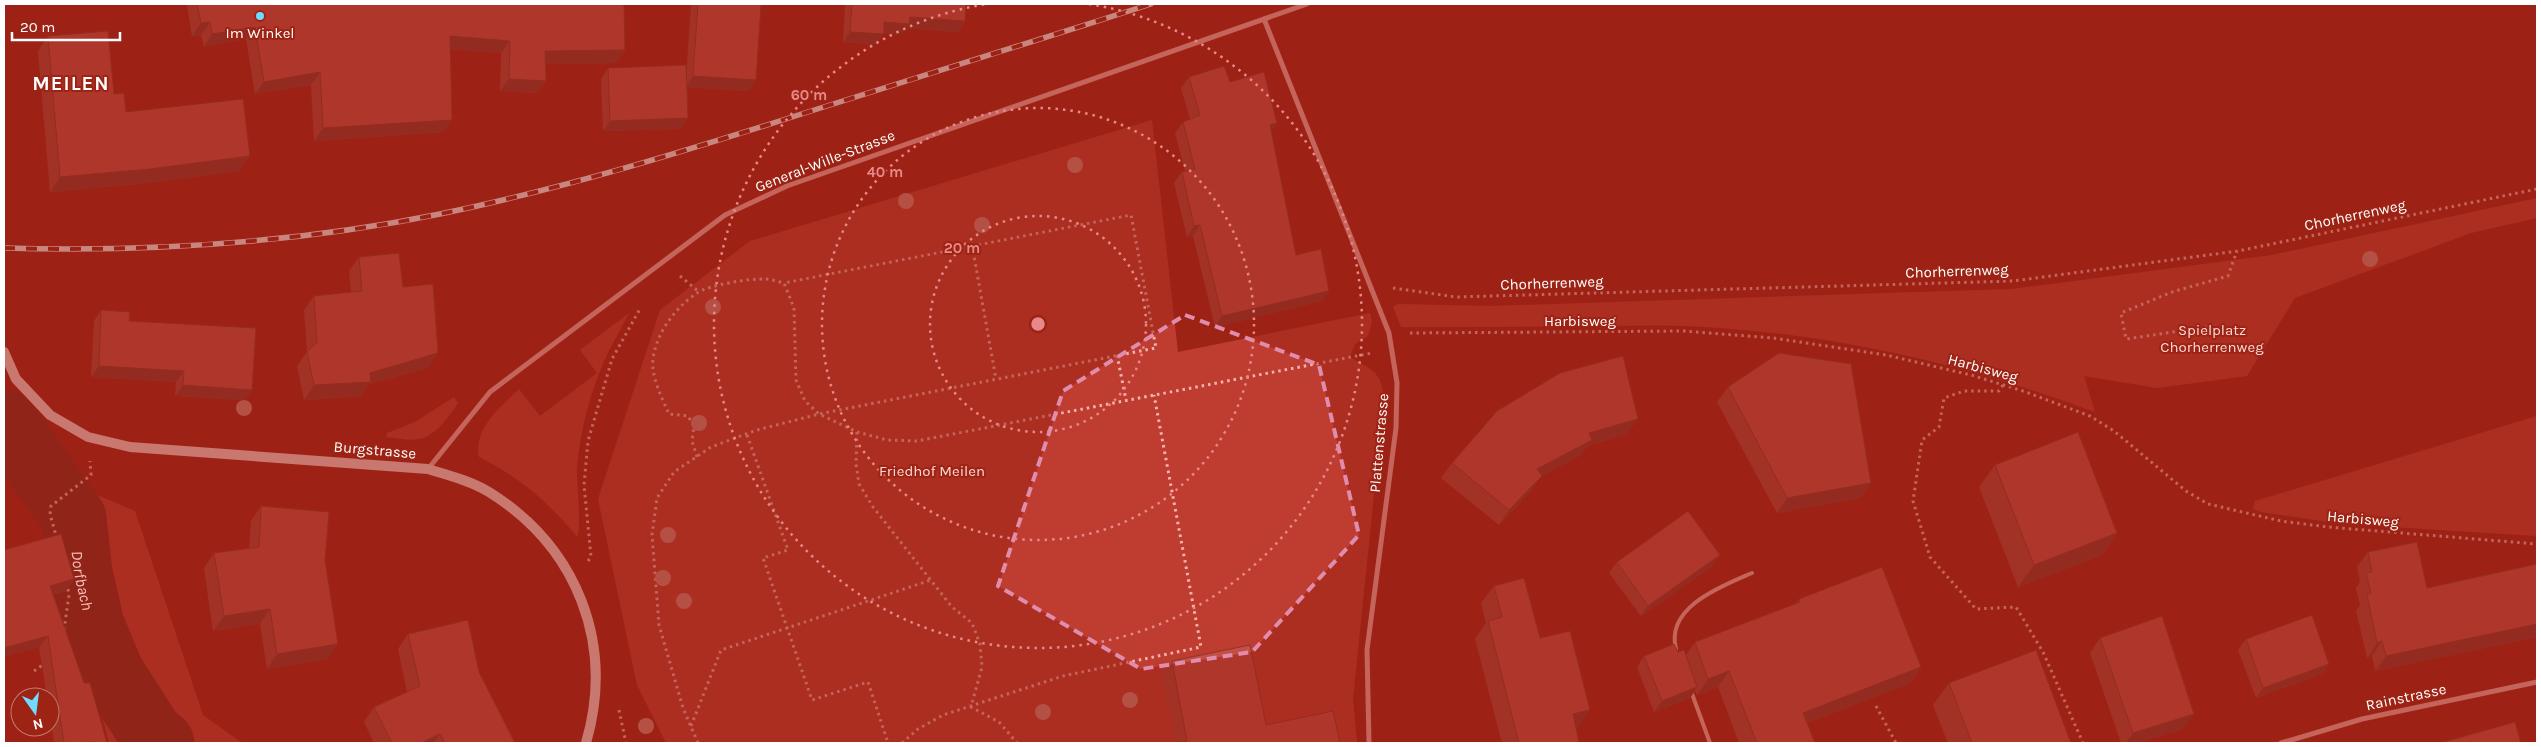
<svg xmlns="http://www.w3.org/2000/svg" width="2541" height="747" viewBox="0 0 2541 747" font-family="Karla,sans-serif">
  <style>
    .green { fill: #be3c30 }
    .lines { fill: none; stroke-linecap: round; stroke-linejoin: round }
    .river { stroke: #84271c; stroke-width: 65 }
    .path { stroke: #f3b3ad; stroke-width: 3; stroke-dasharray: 2.5 4; stroke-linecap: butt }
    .lane { stroke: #f3b3ad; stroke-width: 4 }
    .street { stroke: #f3b3ad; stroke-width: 5 }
    .secondary { stroke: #fde0dc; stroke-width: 10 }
    .rail-casing { stroke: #fff; stroke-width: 5.5 }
    .rail { stroke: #9d2315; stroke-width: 4; stroke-dasharray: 11; stroke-linecap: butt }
    .tree { fill: #d2877f }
    .wall { fill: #a9443a }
    .shaded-wall { fill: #8a372f }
    .building { fill: #c54f43; stroke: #8a372f }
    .marked { fill: none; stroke: #e08cad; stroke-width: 4; stroke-dasharray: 10 6; stroke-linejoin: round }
    .ring { fill: none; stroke: #e88989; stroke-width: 2.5; stroke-dasharray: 2.5 5 }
    .poi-dot { fill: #6fdbff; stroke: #9d2315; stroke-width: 2 }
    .labels { text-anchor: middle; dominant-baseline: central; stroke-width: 4; stroke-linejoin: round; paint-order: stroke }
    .poi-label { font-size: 15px; fill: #fff; stroke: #9d2315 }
    .street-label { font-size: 15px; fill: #fff; stroke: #9d2315 }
    .park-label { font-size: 15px; fill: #fdd8d5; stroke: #9d2315 }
    .water-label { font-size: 16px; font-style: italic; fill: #f9bfb9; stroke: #9d2315 }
    .district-label { font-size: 20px; font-weight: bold; letter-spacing: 1px; fill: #fff; stroke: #9d2315 }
    .centre { fill: #e88989; stroke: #9d2315; stroke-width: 2.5 }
    .ring-label { font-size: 15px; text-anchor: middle; font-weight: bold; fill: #e88989; stroke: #9d2315; stroke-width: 4; stroke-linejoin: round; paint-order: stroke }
  </style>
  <rect width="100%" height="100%" fill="#9d2315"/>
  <g class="green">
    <path d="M1152,120l26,232 192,-39 2,9 -4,14 -13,8 -5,13c21,13 31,13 34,40l-31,302 4,44h-691l-29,-58 -39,-186 62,-189 90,-69z"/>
    <path d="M2537,198v20l-66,15 -176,65 -48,78 -90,12 -73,-12 11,36c-132,-49 -269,-80 -410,-86 -31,-1 -63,0 -95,0 -63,1 -126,1 -189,1l-8,-20 5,-3 92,2 522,-17 260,-34z"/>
    <path d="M629,313c-8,17 -19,33 -26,51 -14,32 -22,66 -26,101 -1,14 5,65 0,72 -28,-35 -58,-60 -98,-80 -6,-28 22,-51 40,-68l21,27 57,-43 -17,-23z"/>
    <path d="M454,397l4,6c-9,14 -23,34 -40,36 -10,2 -22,-1 -32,-2l1,-4 28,-11z"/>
    <polygon points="2537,416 2537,536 2343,524 2261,512 2253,509 2255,501"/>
    <polygon points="83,489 135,511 203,715 242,743 109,743 87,657"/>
  </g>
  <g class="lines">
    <path class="river" id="s1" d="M5,421l69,97 6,55 12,52 20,48 39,61 11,9"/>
    <g class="path">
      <polyline points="972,245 996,379"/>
      <polyline points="680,276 698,291"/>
      <polyline points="1393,288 1456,297 2013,281 2238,251 2537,189"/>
      <polyline points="2207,327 2126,339 2121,313 2172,292 2228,276 2237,251"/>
      <polyline points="1410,333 1684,331 1773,338 1886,355 1971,375 2023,391 2090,416 2114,431 2186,491 2208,504 2281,521 2328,527 2537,544"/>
      <polyline points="1117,355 1126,400"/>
      <polyline points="2003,385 1999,391 1964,391 1944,398 1939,427 1922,440 1913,501 1930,557 1976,609 2016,607 2043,652 2083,743"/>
      <polyline points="857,432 856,464 859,484 873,507 952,607 972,623 980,644 982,667 971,707 999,722 1017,743"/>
      <polyline points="747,435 788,550 763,558 812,700 868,682 888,743"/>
      <path d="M697,457l-5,-16 2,-15 -6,-10 -19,-2c-7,-16 -18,-37 -16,-55 3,-26 23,-52 44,-66 11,-8 55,-15 68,-14 6,0 13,3 19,4l10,25 2,72 9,21 14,13 38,18 30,8 30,1 455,-88"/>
      <polyline points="57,539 50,514 51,506 91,475 90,461"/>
      <polyline points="588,561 591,557 584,485 588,441 612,359 641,307"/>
      <polyline points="64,630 69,595 67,584"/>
      <polyline points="34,671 44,664"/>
      <polyline points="1876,706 1896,743"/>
      <polyline points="619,710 626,743"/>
      <polyline points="691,726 721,650 931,580"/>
      <polyline points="698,743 683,708 659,625 652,535 657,498 674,472 711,447 757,430 819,414 1156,348 1131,215 784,283"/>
      <polyline points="902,743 918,729 943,715 1063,676 1201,647 1154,395"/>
    </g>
    <g class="lane">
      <path d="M1676,649c-11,-42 46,-63 76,-76"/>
      <polyline points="1691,691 1710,743"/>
    </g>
    <g class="street">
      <polyline points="1264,19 1389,333 1397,383 1396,428 1367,650 1369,743"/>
      <polyline points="428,469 490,392 725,215 787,186 1307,4"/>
      <polyline points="2281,743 2362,719 2537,682"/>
    </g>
    <path class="secondary" d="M4,352l12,27 34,36 38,22 42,10 298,22c20,6 43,12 61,23 88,55 126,151 97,251"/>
    <g class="rail-casing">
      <path id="rail" d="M4,248c146,4 293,-5 436,-34 126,-26 249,-64 371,-103 114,-36 227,-71 340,-107"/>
    </g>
    <use href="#rail" class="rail"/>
  </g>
  <g class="tree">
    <circle cx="1075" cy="165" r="8"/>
    <circle cx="906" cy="201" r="8"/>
    <circle cx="982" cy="225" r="8"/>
    <circle cx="2370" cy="259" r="8"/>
    <circle cx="713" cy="307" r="8"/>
    <circle cx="244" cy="408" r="8"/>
    <circle cx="699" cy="423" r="8"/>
    <circle cx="668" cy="535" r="8"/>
    <circle cx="663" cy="578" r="8"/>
    <circle cx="684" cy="601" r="8"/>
    <circle cx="1130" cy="700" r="8"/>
    <circle cx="1043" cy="712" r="8"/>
    <circle cx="646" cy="726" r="8"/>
  </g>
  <g class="wall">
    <polygon points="188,4 197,4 625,50 616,63 545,64 546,81 537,93 500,91 501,53 450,49 444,132 314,141 311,85 255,94 246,39 204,47 201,35 192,36 187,6"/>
    <polygon points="691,4 761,4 748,91 687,87 688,118 680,129 603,131 601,79 608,68 686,78"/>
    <polygon points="845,4 966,4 965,21 958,32 906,28 902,34 884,33 876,45 843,42"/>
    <polygon points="48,36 114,94 126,112 239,171 139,184 50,192 38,51"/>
    <polygon points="1189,77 1230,82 1277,123 1271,131 1296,255 1329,291 1322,301 1215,327 1193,236 1187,237 1174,183 1182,172 1185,171 1175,133 1183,122 1190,119 1181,88"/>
    <polygon points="359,257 403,287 428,368 369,384 361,396 304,400 297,366 307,352 304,310 314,296 351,292 349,271"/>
    <polygon points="101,310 129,321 252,390 244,400 175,396 176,382 91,377 94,321"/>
    <polygon points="1728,387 1871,483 1860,498 1777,513 1717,402"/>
    <polygon points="1627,434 1587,446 1581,455 1541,476 1531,491 1499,525 1441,478 1452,463"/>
    <polygon points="1995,465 2117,533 2102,555 2018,587 1979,487"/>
    <polygon points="261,506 325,560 327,659 267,669 260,624 213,631 204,568 214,553 249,548 251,521"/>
    <polygon points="4,550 74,579 66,591 53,595 84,683 107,743 54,743 50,716 50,697 47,697 39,647 4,657"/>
    <polygon points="2368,552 2427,588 2537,564 2537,637 2375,671 2372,656 2367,658 2356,610 2360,605 2356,588 2360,582 2357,567"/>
    <polygon points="1720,555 1712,566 1641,616 1609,573 1617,562"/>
    <polygon points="1494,586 1540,638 1578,728 1576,728 1579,743 1502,743 1475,639 1486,623 1481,603"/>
    <polygon points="1799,599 1921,667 1910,683 1807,723 1815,743 1739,743 1718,687 1697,695 1695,691 1690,698 1654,712 1637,667 1644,656 1686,655 1695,642 1795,604"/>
    <polygon points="408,634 479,672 515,743 374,743 364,722 374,707 407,692 398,649"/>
    <polygon points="2100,638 2183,729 2137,743 2121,743 2090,653"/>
    <polygon points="2246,639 2329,664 2322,674 2256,698 2238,650"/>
    <polygon points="1172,661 1266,725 1176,743 1162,674"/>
    <polygon points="1949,683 2071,743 1948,743 1933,705"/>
  </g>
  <g class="shaded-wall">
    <polygon points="910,17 965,21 958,32 906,28 902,34 877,33 884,22"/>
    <polygon points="210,22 201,35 192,36 201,23"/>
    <polygon points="255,27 246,39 204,47 212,34"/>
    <polygon points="850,32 884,34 876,45 843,42"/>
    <polygon points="450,36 510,41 501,53 441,48"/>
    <polygon points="625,50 616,63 536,64 545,51"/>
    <polygon points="320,72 311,85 255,94 264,82"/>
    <polygon points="693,76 756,80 748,91 686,87"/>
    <polygon points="509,79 546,81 537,93 500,91"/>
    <polygon points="688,118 680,129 603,131 610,121"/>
    <polygon points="452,120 444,132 314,141 323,128"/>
    <polygon points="1277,123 1269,134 1270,125"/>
    <polygon points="250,156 239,171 139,184 50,192 60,177"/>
    <polygon points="1200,225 1193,236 1187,237 1194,226"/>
    <polygon points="1329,291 1322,301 1215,327 1222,316"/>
    <polygon points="438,353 428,368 369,384 361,396 304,400 314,385 370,373"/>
    <polygon points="99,366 184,371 176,382 91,377"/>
    <polygon points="183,385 252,390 244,400 175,396"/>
    <polygon points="1638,419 1627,434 1587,446 1581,455 1541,476 1531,491 1499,525 1537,469 1589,433"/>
    <polygon points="1871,483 1860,498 1777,513 1787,498"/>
    <polygon points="2117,533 2102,555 2018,587 2034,565"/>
    <polygon points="1720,555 1712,566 1641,616 1648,606"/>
    <polygon points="74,579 66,591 42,598 50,586"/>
    <polygon points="270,609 260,624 213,631 224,616"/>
    <polygon points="2537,624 2537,637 2375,671 2386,656"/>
    <polygon points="48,636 39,647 4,657 4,648"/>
    <polygon points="2382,641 2372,656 2367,658 2377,643"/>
    <polygon points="338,644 327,659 267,669 277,654"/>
    <polygon points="2329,664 2322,674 2256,698 2263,688"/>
    <polygon points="1921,667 1910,683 1792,729 1803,713"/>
    <polygon points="1729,671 1718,687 1697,695 1708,679"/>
    <polygon points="1697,687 1690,698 1654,712 1662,701"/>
    <polygon points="1590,710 1578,728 1560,732 1573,714"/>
    <polygon points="2194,714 2183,729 2137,743 2126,743 2133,733"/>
    <polygon points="440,734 434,743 421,743"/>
  </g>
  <g class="building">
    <polygon points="197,4 624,4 625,50 545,51 546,81 509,79 510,41 450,36 452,120 323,128 320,72 264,82 255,27 212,34 210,22 201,23"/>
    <polygon points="698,4 761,4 756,80 693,76"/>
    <polygon points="852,4 966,4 965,21 910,17 909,24 884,22 884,34 850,32"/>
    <polygon points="108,31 114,94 124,93 126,112 243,99 250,156 150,169 60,177 48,36"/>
    <polygon points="686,65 688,118 610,121 608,68"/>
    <polygon points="1224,66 1230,82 1264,72 1277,123 1270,125 1296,255 1321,249 1329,291 1222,316 1200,225 1194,226 1182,172 1195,169 1183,122 1200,115 1189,77"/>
    <polygon points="399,253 403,287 433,284 438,353 370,373 371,382 314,385 307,352 317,342 314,296 362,291 359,257"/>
    <polygon points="101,310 130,312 129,321 256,328 252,390 183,385 184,371 99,366"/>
    <polygon points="1779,353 1851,364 1871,483 1787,498 1728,387"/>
    <polygon points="1623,356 1638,419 1589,433 1592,440 1537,469 1542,476 1509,510 1452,463 1497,411 1560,373"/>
    <polygon points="2078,432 2117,533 2034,565 1995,465"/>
    <polygon points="261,506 329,512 325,560 338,644 277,654 270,609 224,616 214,553 259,547"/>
    <polygon points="1688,511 1720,555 1648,606 1617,562"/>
    <polygon points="61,534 74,579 50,586 84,683 90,683 107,743 95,743 95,742 64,743 48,636 4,648 4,550"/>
    <polygon points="2417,542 2427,588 2537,564 2537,624 2386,656 2382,641 2377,643 2367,595 2371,593 2366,573 2372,572 2368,552"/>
    <polygon points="1882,567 1921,667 1803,713 1815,743 1757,743 1729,671 1708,679 1695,642 1800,602 1799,599"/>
    <polygon points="1524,578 1540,638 1570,631 1590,710 1573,714 1579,743 1519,743 1488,621 1502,617 1494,586"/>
    <polygon points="2312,615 2329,664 2263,688 2246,639"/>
    <polygon points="2162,616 2194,714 2133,733 2100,638"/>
    <polygon points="468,620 479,672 515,743 445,743 440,734 421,743 392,743 374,707 420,686 408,634"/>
    <polygon points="1674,644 1678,652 1684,650 1697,687 1662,701 1644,656"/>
    <polygon points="1250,645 1266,725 1333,711 1340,743 1175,743 1187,741 1172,661"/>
    <polygon points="2036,650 2071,743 1972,743 1949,683"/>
    <polygon points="2515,722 2521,743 2440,743"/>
  </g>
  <path d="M0 0H2541V747H0ZM1185,315l134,50 40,170 -107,117 -111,17 -143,-83 65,-195z" fill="#9d2315" fill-opacity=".55" fill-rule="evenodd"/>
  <path class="marked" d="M1185,315l134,50 40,170 -107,117 -111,17 -143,-83 65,-195z"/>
  <g class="ring">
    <circle cx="1038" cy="324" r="108"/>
    <circle cx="1038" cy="324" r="216"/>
    <path d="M1089 4A324 324 0 1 1 987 4"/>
  </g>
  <circle class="poi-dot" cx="260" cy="16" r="5"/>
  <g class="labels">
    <g class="poi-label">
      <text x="260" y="33">Im Winkel</text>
    </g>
    <g class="street-label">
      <text transform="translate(825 161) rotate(-21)">General-Wille-Strasse</text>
      <text transform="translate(2355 215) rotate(-12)">Chorherrenweg</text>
      <text transform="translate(1957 271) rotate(-2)">Chorherrenweg</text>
      <text transform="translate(1552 283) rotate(-2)">Chorherrenweg</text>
      <text x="1580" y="321">Harbisweg</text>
      <text transform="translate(1983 368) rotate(15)">Harbisweg</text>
      <text transform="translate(1379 443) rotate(-85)">Plattenstrasse</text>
      <text transform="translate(375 450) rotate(5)">Burgstrasse</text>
      <text transform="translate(2363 519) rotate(5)">Harbisweg</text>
      <text transform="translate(2406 697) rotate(-12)">Rainstrasse</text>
    </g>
    <g class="park-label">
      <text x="2212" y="330">Spielplatz<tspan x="2212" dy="17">Chorherrenweg</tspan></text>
      <text x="932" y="471">Friedhof Meilen</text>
    </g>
    <g class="water-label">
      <text stroke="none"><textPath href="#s1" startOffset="182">Dorfbach</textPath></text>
    </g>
    <g class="district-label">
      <text x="71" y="83">MEILEN</text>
    </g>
  </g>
  <circle cx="1038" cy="324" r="8" class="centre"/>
  <g class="ring-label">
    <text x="809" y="100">60 m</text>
    <text x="885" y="177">40 m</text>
    <text x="962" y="253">20 m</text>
  </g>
  <rect width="2541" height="747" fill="none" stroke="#ffffff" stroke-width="10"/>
  <g transform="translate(35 712) rotate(166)"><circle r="24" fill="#9d2315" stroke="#c47b73"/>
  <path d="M0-4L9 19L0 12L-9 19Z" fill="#6fdbff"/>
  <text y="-8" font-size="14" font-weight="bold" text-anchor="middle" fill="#ffffff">N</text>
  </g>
  <path d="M12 32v8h108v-8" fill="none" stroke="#ffffff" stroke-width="2.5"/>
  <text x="20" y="32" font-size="15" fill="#ffffff" stroke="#9d2315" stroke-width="4" paint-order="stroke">20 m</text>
</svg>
